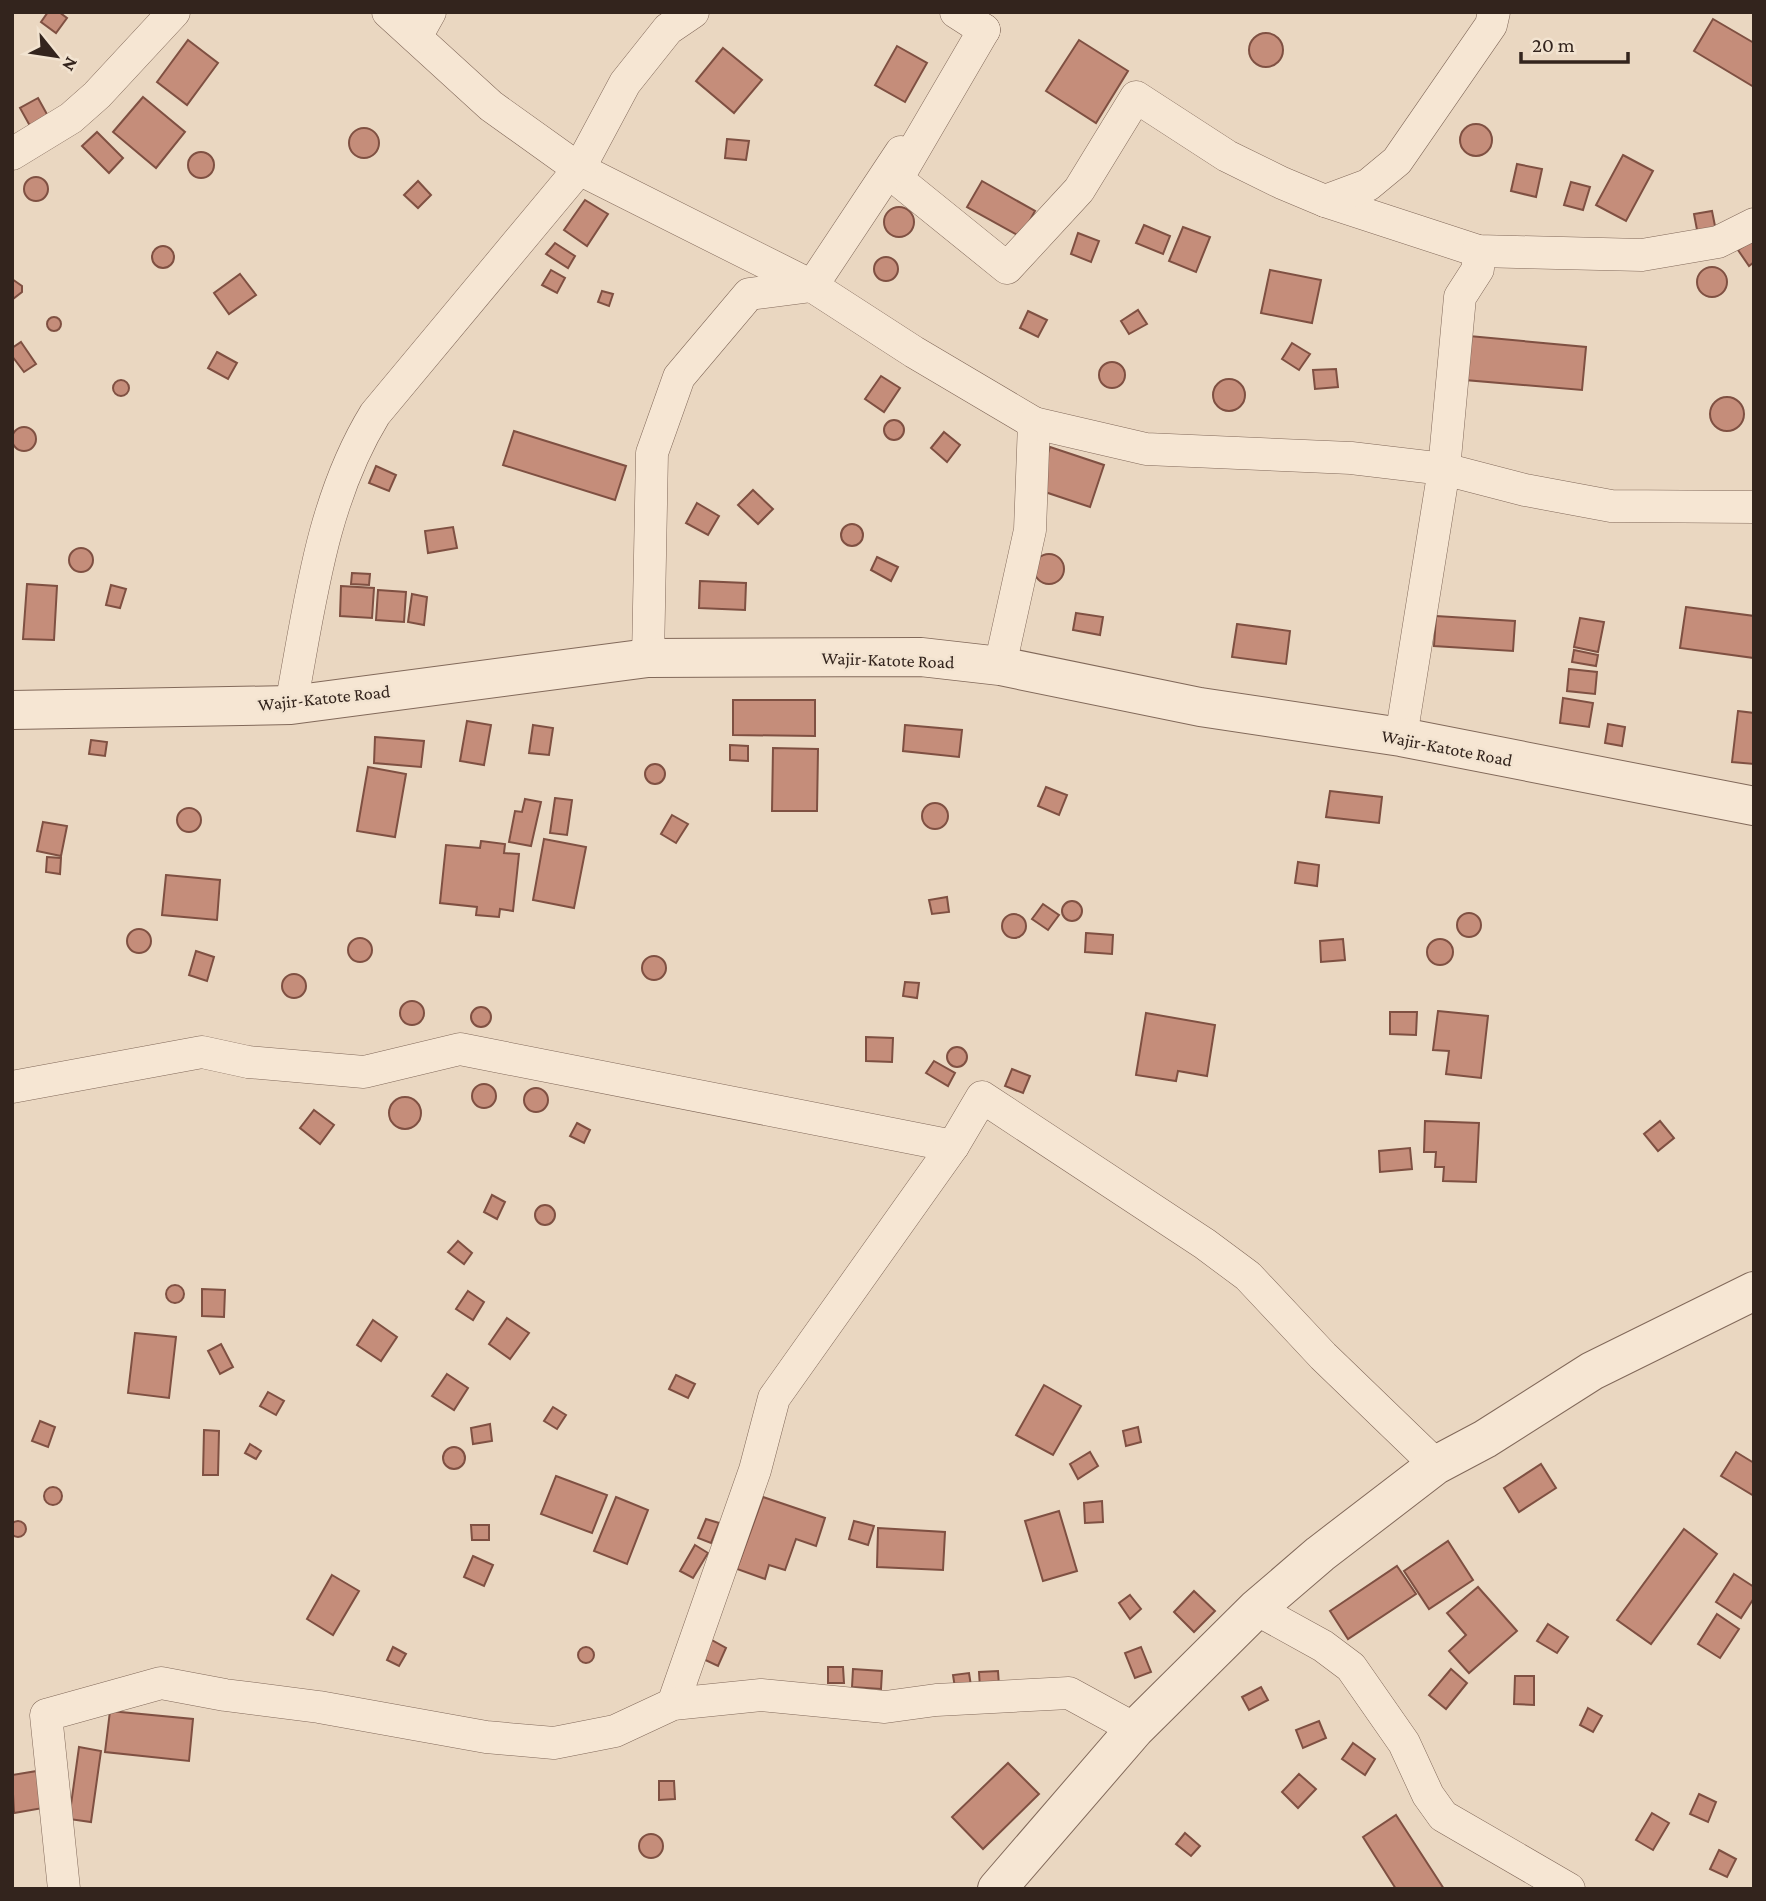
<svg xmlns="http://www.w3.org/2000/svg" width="1766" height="1901" viewBox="0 0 1766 1901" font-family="'Crimson Pro',serif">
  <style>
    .building { fill: #c58d7a; stroke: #7f5042; stroke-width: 2 }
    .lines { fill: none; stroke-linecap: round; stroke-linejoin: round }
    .minor-casing { stroke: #82695a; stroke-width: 33 }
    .tertiary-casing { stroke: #82695a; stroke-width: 40 }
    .minor { stroke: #f6e6d3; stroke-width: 32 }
    .tertiary { stroke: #f6e6d3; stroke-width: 38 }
    .labels { text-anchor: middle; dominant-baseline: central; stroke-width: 5; stroke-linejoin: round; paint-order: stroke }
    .street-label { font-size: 18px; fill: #33241d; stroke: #f2e3d0 }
  </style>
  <rect width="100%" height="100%" fill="#ead7c1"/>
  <g class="building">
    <polygon points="48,12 59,12 67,18 56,33 41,22"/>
    <polygon points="1713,19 1754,43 1754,87 1694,51"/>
    <circle cx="1266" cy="50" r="17"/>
    <polygon points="188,40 218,63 187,105 157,82"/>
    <polygon points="1079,40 1128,71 1096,123 1046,91"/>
    <polygon points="897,46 927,63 905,102 875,85"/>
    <polygon points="723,48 762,80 734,113 696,81"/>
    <polygon points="143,97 185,132 156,168 113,132"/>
    <polygon points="38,98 48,116 30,126 20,108"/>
    <circle cx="1476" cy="140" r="16"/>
    <circle cx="364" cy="143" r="15"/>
    <polygon points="97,132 123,158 109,173 82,146"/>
    <polygon points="727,139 749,141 746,160 725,158"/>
    <circle cx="201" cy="165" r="13"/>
    <polygon points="1623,155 1653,171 1626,221 1596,205"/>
    <polygon points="1517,164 1542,169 1536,197 1511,191"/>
    <circle cx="36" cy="189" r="12"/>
    <polygon points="418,181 431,195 418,208 404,195"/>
    <polygon points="982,181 1035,211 1021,237 967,207"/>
    <polygon points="1571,182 1590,187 1583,210 1564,205"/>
    <polygon points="585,200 608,214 587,246 564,230"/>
    <circle cx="899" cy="222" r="15"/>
    <polygon points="1712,211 1716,231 1698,235 1694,214"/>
    <polygon points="1144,225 1170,236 1163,254 1136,243"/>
    <polygon points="1183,227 1210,237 1196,272 1169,261"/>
    <polygon points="1078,233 1099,241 1091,262 1071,254"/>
    <polygon points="1754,239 1754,262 1749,266 1738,250"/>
    <polygon points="555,243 575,256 568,268 546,254"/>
    <circle cx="163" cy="257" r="11"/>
    <circle cx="886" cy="269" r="12"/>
    <circle cx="1712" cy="282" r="15"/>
    <polygon points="551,270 565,278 557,293 542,285"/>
    <polygon points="1270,270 1321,280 1312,323 1261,313"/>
    <polygon points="240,274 256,295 229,314 214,293"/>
    <polygon points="12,279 22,286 22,292 13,299"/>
    <polygon points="602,291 613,294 609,306 598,302"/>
    <polygon points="1138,310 1147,324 1129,334 1121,321"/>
    <polygon points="1028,311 1047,320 1038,337 1020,328"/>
    <circle cx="54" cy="324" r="7"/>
    <polygon points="1469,336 1586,347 1582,390 1465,380"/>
    <polygon points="21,342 36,364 24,372 12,356 12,348"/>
    <polygon points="1292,343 1310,354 1299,370 1282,359"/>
    <polygon points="217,352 237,363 228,379 208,368"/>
    <circle cx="1112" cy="375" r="13"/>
    <polygon points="1336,369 1338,387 1315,389 1313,370"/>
    <polygon points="881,376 900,388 884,412 865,399"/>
    <circle cx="1229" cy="395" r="16"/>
    <circle cx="121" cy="388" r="8"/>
    <circle cx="1727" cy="414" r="17"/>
    <circle cx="894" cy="430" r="10"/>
    <circle cx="24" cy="439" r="12"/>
    <polygon points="514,431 626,466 615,500 503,465"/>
    <polygon points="944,432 960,445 947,462 931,448"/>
    <polygon points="1050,447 1104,465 1090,507 1036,489"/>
    <polygon points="376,466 396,475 389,491 369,483"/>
    <polygon points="753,490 773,509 758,524 738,505"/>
    <polygon points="697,503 719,516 708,535 686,523"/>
    <circle cx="852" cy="535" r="11"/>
    <polygon points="453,527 457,548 428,553 425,531"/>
    <circle cx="81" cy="560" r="12"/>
    <circle cx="1049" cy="569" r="15"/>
    <polygon points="877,557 898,567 891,581 871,570"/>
    <polygon points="352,573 370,574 369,585 351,584"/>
    <polygon points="700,581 746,583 745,610 699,608"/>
    <polygon points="27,584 57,586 54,640 23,639"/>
    <polygon points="111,585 126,589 120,608 106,605"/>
    <polygon points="341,586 374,588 372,618 340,616"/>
    <polygon points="378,590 406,592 404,622 376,620"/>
    <polygon points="412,594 427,597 424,625 408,622"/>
    <polygon points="1686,607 1754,616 1754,658 1680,648"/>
    <polygon points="1076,613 1103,617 1100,635 1073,630"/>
    <polygon points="1436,616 1515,621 1513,651 1434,646"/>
    <polygon points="1580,618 1604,622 1598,652 1574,647"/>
    <polygon points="1237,624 1290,631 1286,664 1232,657"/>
    <polygon points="1574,650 1598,655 1596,666 1572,662"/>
    <polygon points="1569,669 1597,672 1595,694 1567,691"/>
    <polygon points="1563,698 1593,703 1589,727 1560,723"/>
    <polygon points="733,700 815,700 815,736 733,735"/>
    <polygon points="1738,711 1754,713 1754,764 1732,762"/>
    <polygon points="467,721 491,725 484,765 460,761"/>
    <polygon points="1608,724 1625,727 1622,746 1605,743"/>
    <polygon points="533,725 553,728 549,755 529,753"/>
    <polygon points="905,725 962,730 959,757 903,751"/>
    <polygon points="375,737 424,741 421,767 374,763"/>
    <polygon points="91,740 107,742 105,756 89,754"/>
    <polygon points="730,745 748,746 748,761 730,760"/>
    <polygon points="773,748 818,749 817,811 772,811"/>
    <circle cx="655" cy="774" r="10"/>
    <polygon points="368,767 406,774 395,837 357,831"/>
    <polygon points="1046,787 1067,795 1059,815 1038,806"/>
    <polygon points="1330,791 1382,797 1379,823 1326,817"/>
    <polygon points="555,798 572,800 567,835 550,833"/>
    <polygon points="525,799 541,802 531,846 509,842 515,811 522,812"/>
    <circle cx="935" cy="816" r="13"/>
    <circle cx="189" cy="820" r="12"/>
    <polygon points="672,815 688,824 676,843 661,834"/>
    <polygon points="43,822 67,826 61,856 37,851"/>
    <polygon points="544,839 586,847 574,908 533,900"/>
    <polygon points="481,841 505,844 504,853 519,854 513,911 500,909 499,917 476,915 477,907 440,903 446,845 480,848"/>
    <polygon points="47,857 61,858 60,874 46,872"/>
    <polygon points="1298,862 1319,865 1317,886 1295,883"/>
    <polygon points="166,875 220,880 217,920 162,915"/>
    <polygon points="947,897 949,912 932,914 929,900"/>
    <circle cx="1072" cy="911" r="10"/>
    <polygon points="1043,904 1059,915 1048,930 1032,919"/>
    <circle cx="1469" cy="925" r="12"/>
    <circle cx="1014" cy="926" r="12"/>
    <circle cx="139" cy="941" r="12"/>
    <polygon points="1086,933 1113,935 1112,954 1085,952"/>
    <circle cx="360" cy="950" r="12"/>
    <circle cx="1440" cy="952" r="13"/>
    <polygon points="1343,939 1345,960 1321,962 1320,941"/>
    <polygon points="196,951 214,957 207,981 189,975"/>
    <circle cx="654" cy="968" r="12"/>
    <circle cx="294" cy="986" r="12"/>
    <polygon points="905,982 919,983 917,998 903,996"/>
    <circle cx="412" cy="1013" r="12"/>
    <circle cx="481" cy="1017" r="10"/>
    <polygon points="1438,1011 1488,1016 1481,1078 1446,1074 1449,1051 1433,1050"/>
    <polygon points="1390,1012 1417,1012 1416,1035 1390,1034"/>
    <polygon points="1146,1013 1215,1025 1207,1076 1178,1071 1176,1081 1136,1075"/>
    <polygon points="866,1037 893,1038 892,1062 866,1061"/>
    <circle cx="957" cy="1057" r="10"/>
    <polygon points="934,1061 955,1073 948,1086 926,1073"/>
    <polygon points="1012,1069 1030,1076 1023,1093 1005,1086"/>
    <circle cx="484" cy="1096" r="12"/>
    <circle cx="536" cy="1100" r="12"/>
    <circle cx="405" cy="1113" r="16"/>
    <polygon points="314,1110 334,1125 320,1144 300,1128"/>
    <polygon points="1425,1121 1479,1123 1476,1182 1443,1181 1444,1167 1435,1167 1436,1152 1424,1152"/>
    <polygon points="1660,1121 1674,1138 1658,1151 1644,1134"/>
    <polygon points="577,1123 590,1130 584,1143 570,1136"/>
    <polygon points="1410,1148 1412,1169 1380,1172 1379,1151"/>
    <polygon points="492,1195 505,1202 497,1219 484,1212"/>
    <circle cx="545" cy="1215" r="10"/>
    <polygon points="458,1241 472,1253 464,1264 448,1252"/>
    <circle cx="175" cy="1294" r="9"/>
    <polygon points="202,1289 225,1290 224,1317 202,1316"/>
    <polygon points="468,1291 484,1302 473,1320 456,1309"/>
    <polygon points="507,1318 529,1333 510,1359 489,1344"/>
    <polygon points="373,1320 397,1337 381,1361 357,1345"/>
    <polygon points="135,1333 176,1337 169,1398 128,1393"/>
    <polygon points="221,1344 233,1367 220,1374 208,1351"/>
    <polygon points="447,1374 468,1388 454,1410 432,1396"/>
    <polygon points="676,1375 695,1384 688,1398 669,1389"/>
    <polygon points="1044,1385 1081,1406 1053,1455 1016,1435"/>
    <polygon points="268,1392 284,1401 276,1415 260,1406"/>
    <polygon points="553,1407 566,1415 557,1429 544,1421"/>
    <polygon points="40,1421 55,1427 48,1447 32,1441"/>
    <polygon points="490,1424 492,1441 473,1444 471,1428"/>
    <polygon points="1138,1427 1141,1442 1126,1446 1123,1431"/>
    <polygon points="204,1430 219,1431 218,1475 203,1475"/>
    <polygon points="250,1444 261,1451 256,1459 245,1453"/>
    <circle cx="454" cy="1458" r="11"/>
    <polygon points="1090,1452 1098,1466 1078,1479 1070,1464"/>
    <polygon points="1736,1452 1754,1463 1754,1496 1721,1476"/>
    <polygon points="1541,1464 1556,1488 1519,1512 1504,1488"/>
    <polygon points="556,1476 607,1495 592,1533 541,1514"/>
    <circle cx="53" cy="1496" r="9"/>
    <polygon points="616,1497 648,1510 627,1564 594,1551"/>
    <polygon points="763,1497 825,1518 816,1546 796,1539 785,1570 769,1565 765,1579 737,1569"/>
    <polygon points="1102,1501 1103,1522 1085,1523 1084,1503"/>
    <polygon points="1059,1511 1077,1571 1043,1581 1025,1521"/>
    <polygon points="706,1519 719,1523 711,1543 698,1538"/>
    <polygon points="854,1521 874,1526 868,1545 849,1539"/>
    <circle cx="18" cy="1529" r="8"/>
    <polygon points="471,1525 489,1525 489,1540 472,1540"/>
    <polygon points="878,1528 945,1532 943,1570 877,1567"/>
    <polygon points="1684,1529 1717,1554 1651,1644 1617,1620"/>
    <polygon points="1448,1541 1473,1580 1429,1609 1404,1571"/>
    <polygon points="695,1545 708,1553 693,1578 680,1571"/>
    <polygon points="473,1556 493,1565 484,1586 464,1577"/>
    <polygon points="1397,1566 1416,1594 1348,1639 1330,1611"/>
    <polygon points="1734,1574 1754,1587 1754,1598 1741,1618 1716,1602"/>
    <polygon points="332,1575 359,1591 333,1635 307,1619"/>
    <polygon points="1478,1587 1517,1631 1469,1673 1449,1651 1466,1635 1447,1613"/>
    <polygon points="1194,1591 1215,1611 1194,1632 1174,1612"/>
    <polygon points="1130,1595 1141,1609 1130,1619 1119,1603"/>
    <polygon points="1717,1614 1739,1629 1720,1658 1698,1644"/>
    <polygon points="1548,1624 1568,1637 1557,1653 1537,1641"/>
    <polygon points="710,1639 726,1648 718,1666 701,1658"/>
    <polygon points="393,1647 406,1654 399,1666 387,1660"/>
    <polygon points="1141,1647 1151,1672 1135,1678 1125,1653"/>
    <circle cx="586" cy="1655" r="8"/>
    <polygon points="828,1667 843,1667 844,1683 828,1683"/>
    <polygon points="853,1669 882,1671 881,1689 852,1687"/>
    <polygon points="1451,1669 1467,1683 1446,1709 1429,1695"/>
    <polygon points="998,1671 999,1686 980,1688 979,1672"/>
    <polygon points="969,1673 971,1686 955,1688 953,1675"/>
    <polygon points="1515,1676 1534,1676 1534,1705 1514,1704"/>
    <polygon points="1261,1687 1268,1700 1249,1710 1242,1697"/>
    <polygon points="1588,1708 1602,1716 1593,1732 1580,1725"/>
    <polygon points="110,1711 193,1719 189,1761 105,1752"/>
    <polygon points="1319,1721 1326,1738 1303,1748 1296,1730"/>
    <polygon points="1353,1743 1375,1759 1365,1775 1342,1759"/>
    <polygon points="79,1747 101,1751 91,1822 69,1819"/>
    <polygon points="1008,1763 1039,1794 983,1849 952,1817"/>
    <polygon points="37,1771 43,1808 14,1813 12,1775"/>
    <polygon points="1299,1774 1316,1789 1298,1808 1282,1792"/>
    <polygon points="659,1781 674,1781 675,1799 659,1800"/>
    <polygon points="1699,1794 1716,1802 1708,1822 1690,1814"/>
    <polygon points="1652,1813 1669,1823 1653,1850 1636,1840"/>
    <polygon points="1396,1815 1444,1889 1396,1889 1363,1837"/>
    <polygon points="1185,1833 1200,1846 1191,1856 1176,1844"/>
    <circle cx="651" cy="1846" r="12"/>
    <polygon points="1719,1850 1736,1859 1727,1877 1710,1869"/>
  </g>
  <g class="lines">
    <g class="minor-casing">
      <g id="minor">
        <polyline points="388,12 491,106 579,169 812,286 914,352 1034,423 1030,530 1000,666"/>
        <polyline points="956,12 984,30"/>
        <polyline points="984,30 897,179 1007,268 1079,190 1136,97 1227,156 1282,183 1325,201 1478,251 1642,255 1718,242 1754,224"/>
        <polyline points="416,37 430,12"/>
        <polyline points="12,154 71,118 97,95 174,12"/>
        <polyline points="1325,201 1368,185 1397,161 1491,25 1494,12"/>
        <polyline points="1034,423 1146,449 1351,458 1444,469 1525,490 1611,506 1754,507"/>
        <polyline points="648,658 652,453 679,377 749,294 812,286 901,152"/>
        <path d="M291,705c19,-100 30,-203 84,-291l204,-245 46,-86 43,-54 25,-17"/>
        <polyline points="1401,737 1444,469 1460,297 1478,269 1478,251"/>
        <polyline points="12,1087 202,1052 248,1062 364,1072 460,1049 953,1146"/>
        <polyline points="1256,1609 1323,1646 1351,1667 1404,1743 1428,1795 1443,1816 1569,1889"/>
        <polyline points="673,1704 755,1470 774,1398 953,1146 982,1097 1205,1244 1248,1276 1323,1356 1436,1465"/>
        <polyline points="64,1889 46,1715 161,1683 225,1695 319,1707 486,1737 554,1743 615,1731 673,1704 761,1695 885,1707 936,1700 1069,1693 1135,1729"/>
      </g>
    </g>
    <g class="tertiary-casing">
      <g id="tertiary">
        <polyline points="12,710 291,705 648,658 921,657 1000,666 1200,707 1401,737 1754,806"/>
        <polyline points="997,1889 1135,1729 1256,1609 1320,1554 1436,1465 1485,1439 1592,1371 1754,1291"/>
      </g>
    </g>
    <use href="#minor" class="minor"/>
    <use href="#tertiary" class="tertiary"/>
  </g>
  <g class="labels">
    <g class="street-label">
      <text transform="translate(888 660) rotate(2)">Wajir-Katote Road</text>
      <text transform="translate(324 698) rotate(-6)">Wajir-Katote Road</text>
      <text transform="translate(1447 748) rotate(11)">Wajir-Katote Road</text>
    </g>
  </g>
  <rect width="1766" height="1901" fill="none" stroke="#33241d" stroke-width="28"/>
  <g transform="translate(56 56) rotate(120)" stroke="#f2e3d0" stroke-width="5" paint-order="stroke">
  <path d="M0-5L12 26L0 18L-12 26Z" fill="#33241d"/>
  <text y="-10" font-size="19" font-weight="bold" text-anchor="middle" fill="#33241d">N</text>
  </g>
  <path d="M1521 52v10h107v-10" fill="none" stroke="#33241d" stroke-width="3.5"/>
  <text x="1532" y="52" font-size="21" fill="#33241d" stroke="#f2e3d0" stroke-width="5" paint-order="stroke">20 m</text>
</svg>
